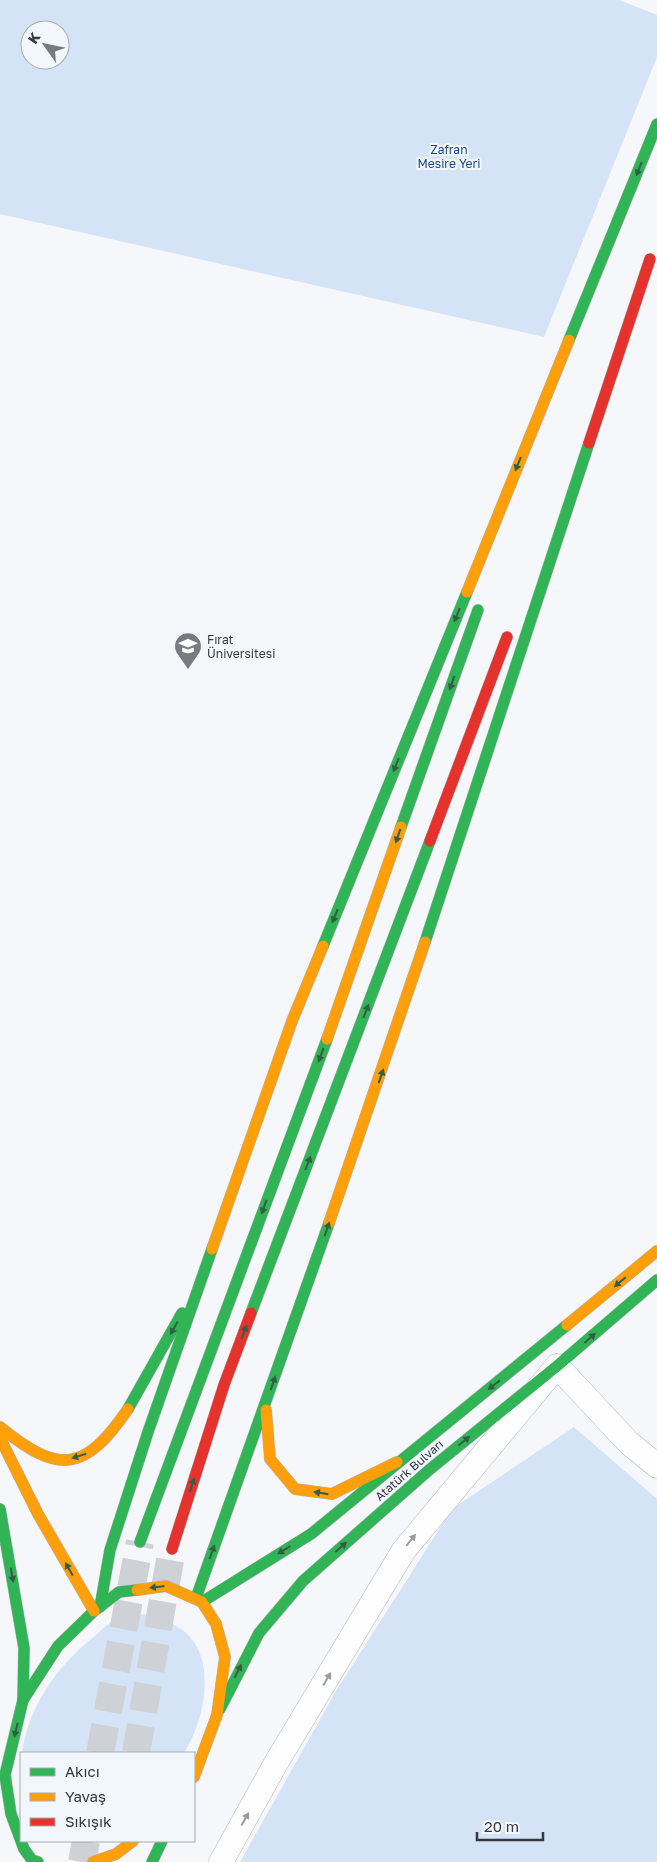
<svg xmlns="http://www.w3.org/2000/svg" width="657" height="1862" viewBox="0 0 657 1862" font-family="'Golos Text',sans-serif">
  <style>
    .green { fill: #d5e3f7; fill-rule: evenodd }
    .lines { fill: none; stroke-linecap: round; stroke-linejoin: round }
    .highway-tunnel { stroke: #ced1d5; stroke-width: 28; stroke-dasharray: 28 14; stroke-linecap: butt }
    .street-casing { stroke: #b4b7bb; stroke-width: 25 }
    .fast-casing { stroke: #b4b7bb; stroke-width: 12 }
    .slow-casing { stroke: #b4b7bb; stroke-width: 12 }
    .jam-casing { stroke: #b4b7bb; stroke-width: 12 }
    .street { stroke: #fefefe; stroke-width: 24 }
    .fast { stroke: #30b455; stroke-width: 11 }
    .slow { stroke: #ff9f0a; stroke-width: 11 }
    .jam { stroke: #e5322d; stroke-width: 11 }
    .oneway { fill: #335e46 }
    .oneway2 { fill: #999c9e }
    .labels { text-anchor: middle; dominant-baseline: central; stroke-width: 4.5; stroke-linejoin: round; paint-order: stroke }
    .park-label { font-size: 12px; fill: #14488d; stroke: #f2f7fd }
    .poi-label { font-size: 12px; fill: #34393f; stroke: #f2f7fd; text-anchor: start }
    .street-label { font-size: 12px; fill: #34393f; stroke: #f2f7fd }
  </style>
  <rect width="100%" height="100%" fill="#f5f7fa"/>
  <g class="green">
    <path d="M0,0h619l38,15v42l-113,280 -544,-123zM30,30h30v30h-30z"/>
    <polygon points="574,1427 657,1499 657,1862 240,1862 336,1691 452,1509"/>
    <path d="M144,1614c15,4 29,8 41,18 33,29 19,90 -1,121h-162c7,-48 36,-88 74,-118 5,-5 11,-11 18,-14 8,-5 21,-5 30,-7z"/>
  </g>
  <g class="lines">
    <g class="highway-tunnel">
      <polyline points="100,1753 140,1542"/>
      <polyline points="136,1753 172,1549"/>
      <polyline points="82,1862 86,1841"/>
    </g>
    <g class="street-casing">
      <polyline id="street" points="221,1862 276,1763 404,1550 557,1366 629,1443 657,1466"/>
    </g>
    <g class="fast-casing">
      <g id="fast">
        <polyline points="569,340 657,124"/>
        <polyline points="401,827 478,610"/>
        <polyline points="425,942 589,443"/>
        <polyline points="323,946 467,592"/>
        <polyline points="251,1313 430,841"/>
        <polyline points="128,1409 182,1313"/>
        <polyline points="0,1509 24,1648 23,1700"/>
        <polyline points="140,1542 327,1039"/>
        <polyline points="196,1598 329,1223"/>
        <polyline points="202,1602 311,1534 567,1325"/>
        <polyline points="100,1607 110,1550 148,1432 212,1249"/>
        <polyline points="220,1709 259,1633 303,1581 429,1470 557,1366 657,1280"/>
        <polyline points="38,1862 32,1860 24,1849 11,1814 5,1775 23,1700 58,1646 94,1611 119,1592 137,1590"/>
        <polyline points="152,1862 162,1841"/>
      </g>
    </g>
    <g class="slow-casing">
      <g id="slow">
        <polyline points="467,592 569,340"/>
        <polyline points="327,1039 401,827"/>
        <polyline points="329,1223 425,942"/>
        <polyline points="212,1249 292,1021 323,946"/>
        <polyline points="567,1325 657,1251"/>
        <polyline points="266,1410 270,1459 295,1489 332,1494 397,1462"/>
        <path d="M0,1427c59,48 85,45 128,-18"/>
        <polyline points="0,1438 38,1514 94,1611"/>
        <polyline points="137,1590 166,1586 202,1602 216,1624 225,1657 217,1715 194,1777"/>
        <polyline points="93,1862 116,1854 133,1841"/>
      </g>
    </g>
    <g class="jam-casing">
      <g id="jam">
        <polyline points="589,443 650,259"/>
        <polyline points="430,841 507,637"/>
        <polyline points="172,1549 224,1385 251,1313"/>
      </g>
    </g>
    <use href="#street" class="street"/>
    <use href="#fast" class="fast"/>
    <use href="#slow" class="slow"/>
    <use href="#jam" class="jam"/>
  </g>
  <defs><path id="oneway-solid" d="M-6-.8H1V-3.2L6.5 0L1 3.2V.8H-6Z" transform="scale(1.25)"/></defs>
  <g class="oneway">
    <use href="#oneway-solid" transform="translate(639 169) rotate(112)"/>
    <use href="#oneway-solid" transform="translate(518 464) rotate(112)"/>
    <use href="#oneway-solid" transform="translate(457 615) rotate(112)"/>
    <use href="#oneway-solid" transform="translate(452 683) rotate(109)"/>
    <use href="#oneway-solid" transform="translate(396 765) rotate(112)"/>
    <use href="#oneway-solid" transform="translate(398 836) rotate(109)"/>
    <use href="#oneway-solid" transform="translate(335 916) rotate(112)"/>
    <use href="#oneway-solid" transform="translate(366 1011) rotate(-69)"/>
    <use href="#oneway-solid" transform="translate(321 1055) rotate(110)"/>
    <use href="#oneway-solid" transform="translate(381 1076) rotate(-71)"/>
    <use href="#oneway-solid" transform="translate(308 1163) rotate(-69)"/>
    <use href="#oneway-solid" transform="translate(264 1207) rotate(110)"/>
    <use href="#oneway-solid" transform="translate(327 1229) rotate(-71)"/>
    <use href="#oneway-solid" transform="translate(620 1282) rotate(140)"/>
    <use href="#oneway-solid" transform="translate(174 1328) rotate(119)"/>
    <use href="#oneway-solid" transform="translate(244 1332) rotate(-69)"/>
    <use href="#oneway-solid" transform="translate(590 1338) rotate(-41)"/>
    <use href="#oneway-solid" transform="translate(273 1383) rotate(-71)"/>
    <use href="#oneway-solid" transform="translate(494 1385) rotate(142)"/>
    <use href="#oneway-solid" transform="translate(464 1441) rotate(-39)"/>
    <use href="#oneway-solid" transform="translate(79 1456) rotate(162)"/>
    <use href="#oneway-solid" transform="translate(192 1485) rotate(-72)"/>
    <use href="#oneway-solid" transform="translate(321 1493) rotate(-171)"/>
    <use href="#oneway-solid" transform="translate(341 1547) rotate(-41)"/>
    <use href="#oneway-solid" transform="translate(284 1550) rotate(149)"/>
    <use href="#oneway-solid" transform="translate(212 1552) rotate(-71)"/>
    <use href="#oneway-solid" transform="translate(69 1569) rotate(-120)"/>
    <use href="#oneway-solid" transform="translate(12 1575) rotate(80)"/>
    <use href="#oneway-solid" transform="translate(157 1587) rotate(173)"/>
    <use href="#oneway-solid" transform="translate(238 1671) rotate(-63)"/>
    <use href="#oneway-solid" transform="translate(16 1730) rotate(103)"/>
  </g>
  <g class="oneway2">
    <use href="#oneway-solid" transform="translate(411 1540) rotate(-51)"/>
    <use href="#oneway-solid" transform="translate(327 1679) rotate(-59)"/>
    <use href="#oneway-solid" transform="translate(245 1819) rotate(-61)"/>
  </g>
  <defs>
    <g id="university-pin" transform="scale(1.4375)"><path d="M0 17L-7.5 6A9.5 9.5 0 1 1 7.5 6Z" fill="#787c80" stroke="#f2f7fd"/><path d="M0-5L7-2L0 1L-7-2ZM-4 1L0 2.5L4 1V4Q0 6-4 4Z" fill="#fff"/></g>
  </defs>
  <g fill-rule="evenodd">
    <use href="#university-pin" x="188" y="646"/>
  </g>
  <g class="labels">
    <g class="park-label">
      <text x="449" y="149">Zafran<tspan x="449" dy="14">Mesire Yeri</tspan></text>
    </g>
    <g class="poi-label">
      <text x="207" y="639">Fırat<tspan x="207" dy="14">Üniversitesi</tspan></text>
    </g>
    <g class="street-label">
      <text transform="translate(409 1470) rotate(-41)">Atatürk Bulvarı</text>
    </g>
  </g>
  <rect x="20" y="1752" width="175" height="90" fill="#f2f7fd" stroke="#a6abb1"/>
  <rect x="30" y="1768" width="25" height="8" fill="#30b455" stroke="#a6abb1"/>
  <text x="65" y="1777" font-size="15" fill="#34393f">Akıcı</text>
  <rect x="30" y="1793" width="25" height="8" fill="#ff9f0a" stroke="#a6abb1"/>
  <text x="65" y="1802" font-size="15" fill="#34393f">Yavaş</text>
  <rect x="30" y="1818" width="25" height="8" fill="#e5322d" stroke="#a6abb1"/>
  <text x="65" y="1827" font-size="15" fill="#34393f">Sıkışık</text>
  <g transform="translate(45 45) rotate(303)"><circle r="24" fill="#f2f7fd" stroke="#a6abb1"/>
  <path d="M0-4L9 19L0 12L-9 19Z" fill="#787c80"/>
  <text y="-8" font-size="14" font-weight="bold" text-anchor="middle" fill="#34393f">K</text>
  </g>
  <path d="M477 1832v8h66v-8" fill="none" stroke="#34393f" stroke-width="2.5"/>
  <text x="484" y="1832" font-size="15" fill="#34393f" stroke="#f2f7fd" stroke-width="4" paint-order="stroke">20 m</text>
</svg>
